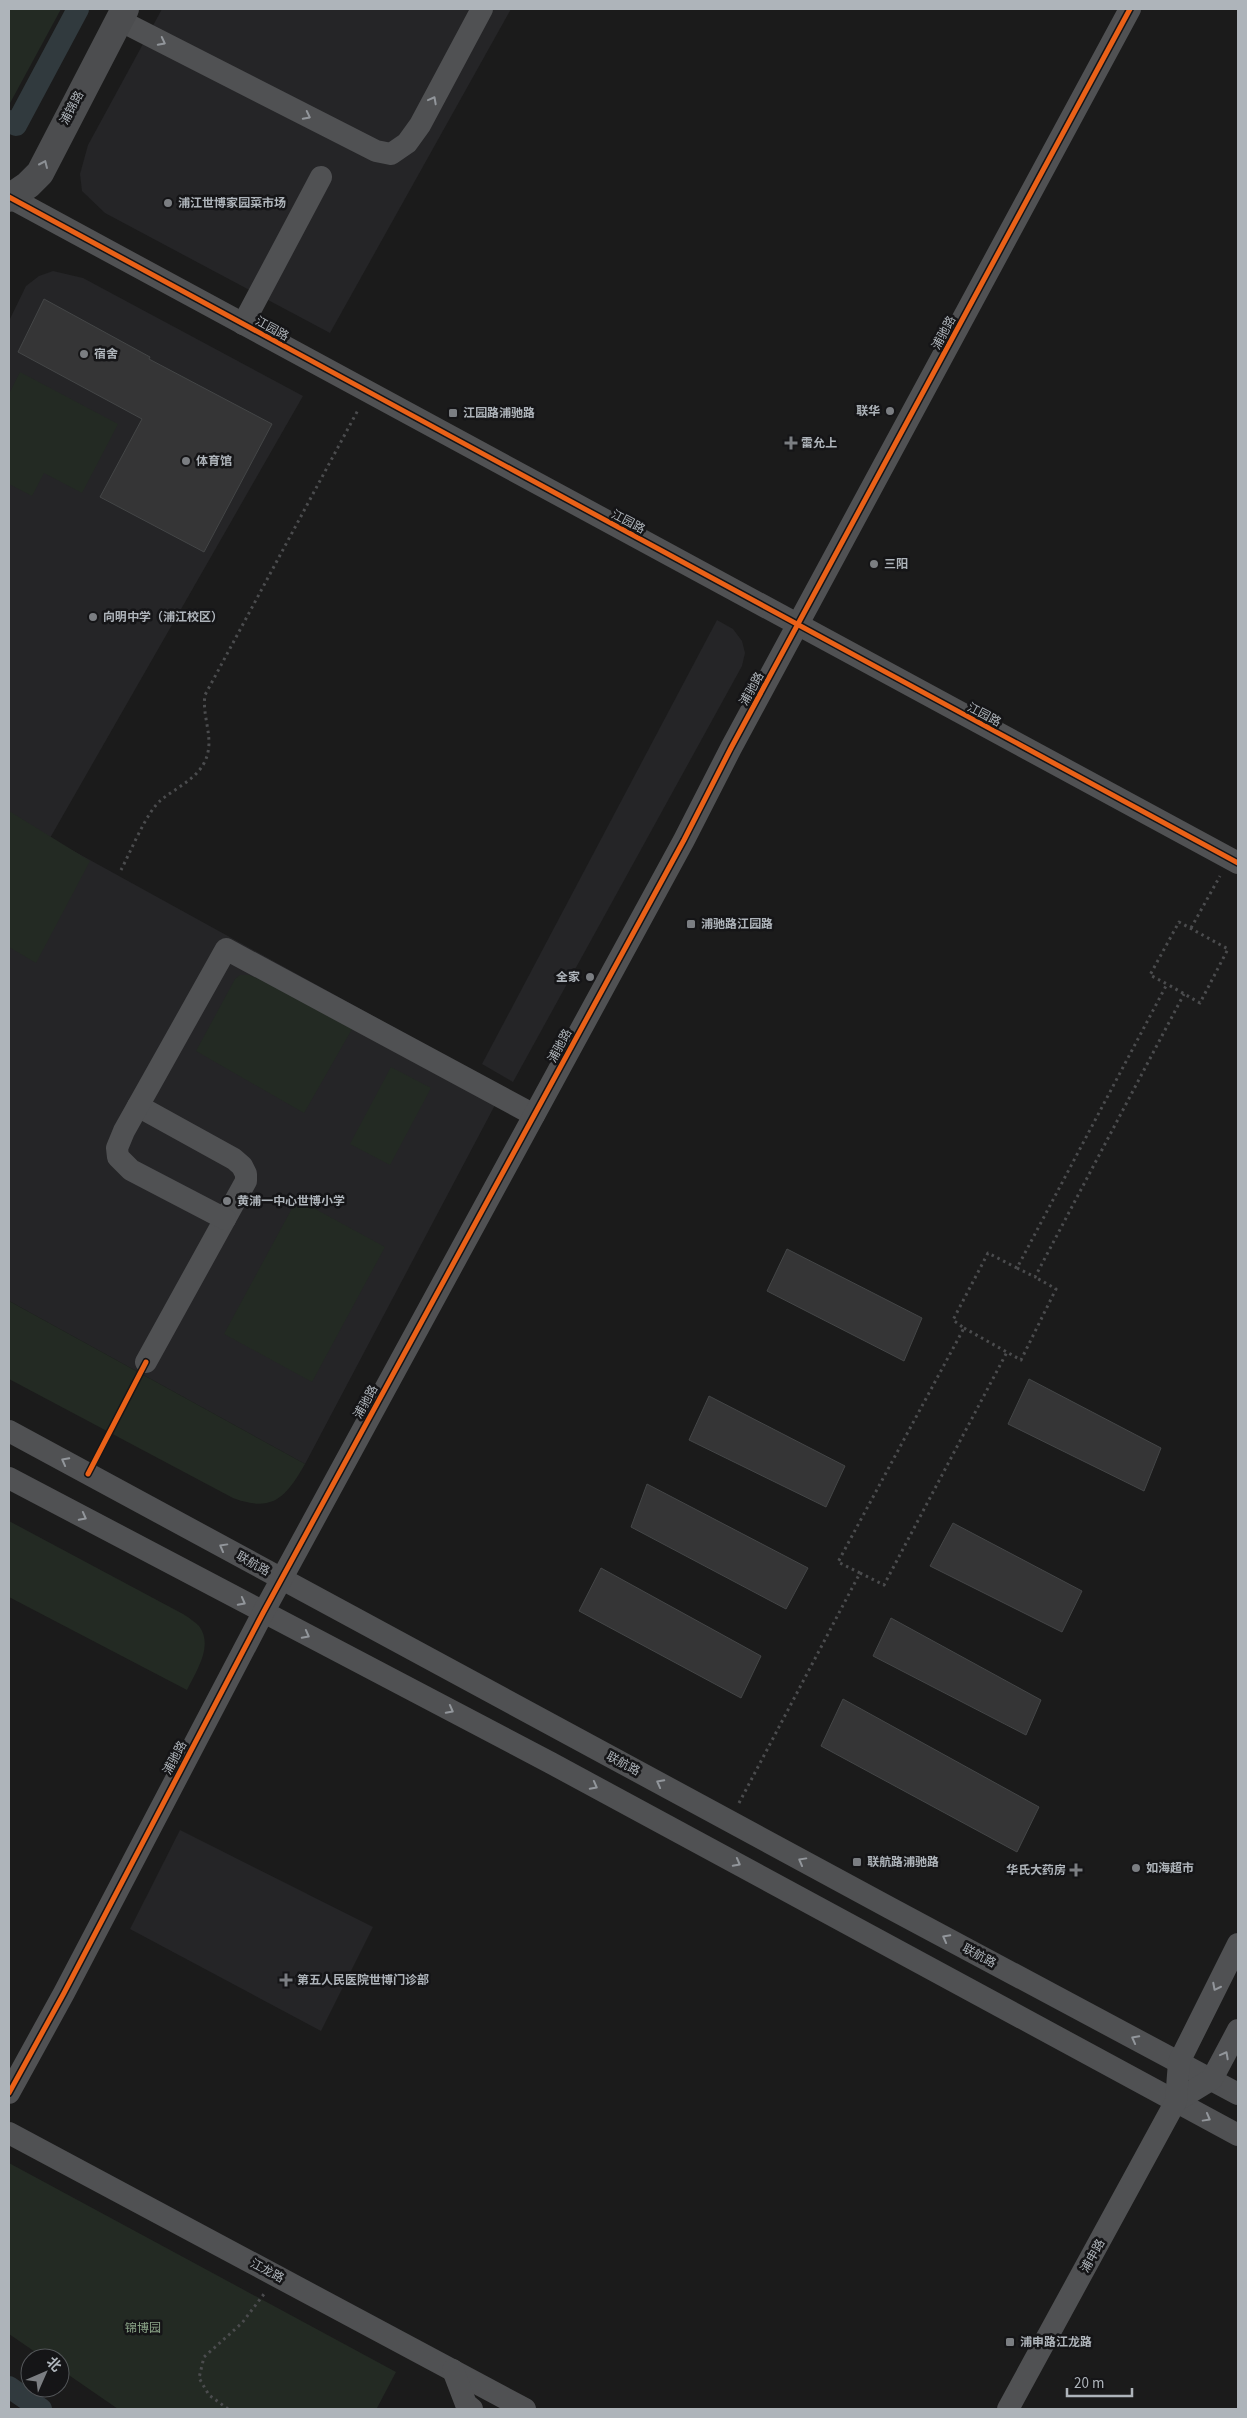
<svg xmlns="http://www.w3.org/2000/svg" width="1247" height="2418" viewBox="0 0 1247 2418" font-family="'Source Sans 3','Noto Sans SC',sans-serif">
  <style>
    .built { fill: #252527 }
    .green { fill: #232a23 }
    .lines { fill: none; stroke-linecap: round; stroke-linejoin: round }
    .canal { stroke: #313a3e; stroke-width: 22 }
    .building { fill: #353536; stroke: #444647 }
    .path { stroke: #4b4c4e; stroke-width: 3; stroke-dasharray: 2.5 4; stroke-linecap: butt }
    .minor { stroke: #505153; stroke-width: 22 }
    .major { stroke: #4c4d4f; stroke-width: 28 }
    .cycleway-casing { stroke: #151517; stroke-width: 8 }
    .cycleway { stroke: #ea6118; stroke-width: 5 }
    .oneway { stroke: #92969b }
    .oneway2 { stroke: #8c9095 }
    .poi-dot { fill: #7b7e82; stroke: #151517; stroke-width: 2 }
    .labels { text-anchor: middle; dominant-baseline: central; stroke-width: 5; stroke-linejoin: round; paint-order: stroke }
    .street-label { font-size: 12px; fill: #aeb4ba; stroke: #151517 }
    .poi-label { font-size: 12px; font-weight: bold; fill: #aeb4ba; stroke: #151517; text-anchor: start }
    .park-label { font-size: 12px; fill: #8aa387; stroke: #151517 }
  </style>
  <rect width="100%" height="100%" fill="#1b1b1b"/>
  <g class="built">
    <polygon points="162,9 511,9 330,333 105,213 82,191 80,174 88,145"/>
    <polygon points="53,271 83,278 303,396 50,838 504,1088 305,1464 9,1301 9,321 26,286 39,276"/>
    <polygon points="717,620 733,629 742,641 745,653 742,666 513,1082 482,1064"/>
    <polygon points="180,1830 373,1927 321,2031 130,1929"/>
  </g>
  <g class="green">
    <polygon points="9,9 61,9 9,105"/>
    <polygon points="20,372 118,424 82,493 44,473 32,496 9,484 9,394"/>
    <polygon points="9,811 90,861 36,963 9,947"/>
    <polygon points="240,975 249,975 261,980 352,1029 304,1113 196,1051 235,979"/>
    <polygon points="391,1067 431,1088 390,1165 350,1144"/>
    <polygon points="297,1199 385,1247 312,1382 224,1334"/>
    <path d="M9,1301l296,163c-19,33 -32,49 -72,34l-224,-119z"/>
    <path d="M9,1521l174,93c5,3 12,8 16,12 15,20 -3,45 -12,64l-178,-93z"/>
    <polygon points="9,2163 396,2372 377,2408 379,2409 118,2409 60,2369 60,2358 44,2358 9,2334"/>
  </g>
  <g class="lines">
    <g class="canal">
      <polyline points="9,121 16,125 78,9"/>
      <polyline points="9,2387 41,2409"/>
    </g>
  </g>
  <g class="building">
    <polygon points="44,299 150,357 149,359 272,424 204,552 100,497 142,419 18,352"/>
    <polygon points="787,1249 922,1318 904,1361 767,1291"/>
    <polygon points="1029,1379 1161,1448 1144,1491 1008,1424"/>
    <polygon points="709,1396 845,1466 826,1507 689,1440"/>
    <polygon points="647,1484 808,1568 786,1609 631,1527"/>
    <polygon points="953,1523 1082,1591 1062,1632 930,1566"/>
    <polygon points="601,1568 761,1656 741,1698 579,1611"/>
    <polygon points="891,1618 1041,1700 1026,1735 873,1656"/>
    <polygon points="843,1699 1039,1807 1017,1852 821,1746"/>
  </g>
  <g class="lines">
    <g class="path">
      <path d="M121,870c9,-17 26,-59 40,-70 17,-14 42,-23 47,-48 4,-18 -6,-38 -3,-57l153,-285"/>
      <polyline points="1191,928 1220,876"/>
      <polyline points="1017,1268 1035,1277 1184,994"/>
      <polyline points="964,1328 1021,1360 1056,1289 1035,1277"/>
      <polyline points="860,1573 884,1585 1007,1352"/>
      <polyline points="739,1803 860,1573 838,1562 964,1328 953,1320 988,1253 1017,1268 1167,984 1150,975 1179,922 1228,949 1200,1003 1167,984"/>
      <polyline points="228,2409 209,2395 199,2378 204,2357 242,2323 264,2294"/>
    </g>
    <g class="minor">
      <polyline points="119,20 376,151 391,154 407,143 420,125 482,9"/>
      <polyline points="9,197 1238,863"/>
      <polyline points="243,324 321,177"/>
      <polyline points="138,1106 234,1159 242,1166 246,1174 246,1181 146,1362"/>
      <polyline points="225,1219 131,1170 118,1157 117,1148 124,1131 226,949 534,1115"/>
      <polyline points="9,1431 890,1908 1238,2094"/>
      <polyline points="9,1478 551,1763 1238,2135"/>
      <polyline points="9,2093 64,1993 263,1613 684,840 731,748 1130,9"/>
      <polyline points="1176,2101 1212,2079 1238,2030"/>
      <polyline points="9,2133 525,2409"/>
      <polyline points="453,2370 466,2404 472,2409"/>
      <polyline points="1008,2409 1176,2101 1179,2062 1238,1944"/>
    </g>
    <polyline class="major" points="9,198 28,185 40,173 125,9"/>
    <g class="cycleway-casing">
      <g id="cycleway">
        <polyline points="9,197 1238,863"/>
        <polyline points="88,1474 146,1362"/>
        <polyline points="9,2093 64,1993 263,1613 684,840 731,748 1130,9"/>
      </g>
    </g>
    <use href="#cycleway" class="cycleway"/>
  </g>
  <defs><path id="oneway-chevron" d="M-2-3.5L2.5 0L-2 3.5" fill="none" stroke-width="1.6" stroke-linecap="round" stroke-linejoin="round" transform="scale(1.25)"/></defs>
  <g class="oneway">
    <use href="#oneway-chevron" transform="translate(162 42) rotate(27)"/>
    <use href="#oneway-chevron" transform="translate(433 100) rotate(-62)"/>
    <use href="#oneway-chevron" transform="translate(307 116) rotate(27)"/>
    <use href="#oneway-chevron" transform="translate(65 1461) rotate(-152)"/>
    <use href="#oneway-chevron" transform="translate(83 1517) rotate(28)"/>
    <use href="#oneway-chevron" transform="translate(223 1547) rotate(-151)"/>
    <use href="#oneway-chevron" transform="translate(242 1602) rotate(28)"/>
    <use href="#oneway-chevron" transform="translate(306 1635) rotate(28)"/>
    <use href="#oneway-chevron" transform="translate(450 1710) rotate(28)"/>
    <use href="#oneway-chevron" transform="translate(660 1783) rotate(-152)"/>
    <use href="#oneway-chevron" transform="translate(594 1786) rotate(28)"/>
    <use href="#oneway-chevron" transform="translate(802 1861) rotate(-151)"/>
    <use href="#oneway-chevron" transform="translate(737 1863) rotate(28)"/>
    <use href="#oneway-chevron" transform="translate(946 1938) rotate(-152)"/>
    <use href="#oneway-chevron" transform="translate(1216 1987) rotate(117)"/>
    <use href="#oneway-chevron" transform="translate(1135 2039) rotate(-152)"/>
    <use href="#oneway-chevron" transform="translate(1225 2055) rotate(-62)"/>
    <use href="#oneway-chevron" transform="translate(1207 2118) rotate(29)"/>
  </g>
  <use class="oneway2" href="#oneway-chevron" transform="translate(44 164) rotate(-66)"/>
  <g class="poi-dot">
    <circle cx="168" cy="203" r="5"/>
    <circle cx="84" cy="354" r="5"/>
    <circle cx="890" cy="411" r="5"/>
    <rect x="448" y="408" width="10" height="10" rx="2.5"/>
    <path d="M788.5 435.5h5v5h5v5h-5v5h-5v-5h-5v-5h5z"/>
    <circle cx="186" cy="461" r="5"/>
    <circle cx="874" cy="564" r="5"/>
    <circle cx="93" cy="617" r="5"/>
    <rect x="686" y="919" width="10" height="10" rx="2.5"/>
    <circle cx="590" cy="977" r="5"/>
    <circle cx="227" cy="1201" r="5"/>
    <rect x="852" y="1857" width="10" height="10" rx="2.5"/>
    <circle cx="1136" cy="1868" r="5"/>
    <path d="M1073.5 1862.5h5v5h5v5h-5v5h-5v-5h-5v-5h5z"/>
    <path d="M283.5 1972.5h5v5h5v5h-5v5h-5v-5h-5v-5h5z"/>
    <rect x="1005" y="2337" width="10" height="10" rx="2.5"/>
  </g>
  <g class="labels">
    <g class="street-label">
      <text transform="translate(72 108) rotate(-62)">浦锦路</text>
      <text transform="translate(272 329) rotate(29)">江园路</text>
      <text transform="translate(944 333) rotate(-62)">浦驰路</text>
      <text transform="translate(628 522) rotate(28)">江园路</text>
      <text transform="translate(752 689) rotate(-61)">浦驰路</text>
      <text transform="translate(984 715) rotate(28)">江园路</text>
      <text transform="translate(560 1046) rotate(-62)">浦驰路</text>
      <text transform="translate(366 1402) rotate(-61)">浦驰路</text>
      <text transform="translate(253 1564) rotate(29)">联航路</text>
      <text transform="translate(175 1758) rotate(-62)">浦驰路</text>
      <text transform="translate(623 1764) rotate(28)">联航路</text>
      <text transform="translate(979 1956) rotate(28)">联航路</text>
      <text transform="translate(1093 2256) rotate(-61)">浦申路</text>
      <text transform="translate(267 2271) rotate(28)">江龙路</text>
    </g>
    <g class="poi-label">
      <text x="178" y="203">浦江世博家园菜市场</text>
      <text x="94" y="354">宿舍</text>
      <text x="880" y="411" text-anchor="end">联华</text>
      <text x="463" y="413">江园路浦驰路</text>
      <text x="801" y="443">雷允上</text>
      <text x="196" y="461">体育馆</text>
      <text x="884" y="564">三阳</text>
      <text x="103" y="617">向明中学（浦江校区）</text>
      <text x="701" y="924">浦驰路江园路</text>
      <text x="580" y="977" text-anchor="end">全家</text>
      <text x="237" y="1201">黄浦一中心世博小学</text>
      <text x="867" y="1862">联航路浦驰路</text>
      <text x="1146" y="1868">如海超市</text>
      <text x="1066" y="1870" text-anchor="end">华氏大药房</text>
      <text x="297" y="1980">第五人民医院世博门诊部</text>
      <text x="1020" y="2342">浦申路江龙路</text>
    </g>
    <g class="park-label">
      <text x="143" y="2328">锦博园</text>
    </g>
  </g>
  <rect width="1247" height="2418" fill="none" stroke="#aeb4ba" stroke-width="20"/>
  <g transform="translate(45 2373) rotate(45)"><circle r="24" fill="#151517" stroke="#525558"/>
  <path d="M0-4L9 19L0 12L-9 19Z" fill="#7b7e82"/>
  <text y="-8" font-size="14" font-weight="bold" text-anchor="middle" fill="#aeb4ba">北</text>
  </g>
  <path d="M1067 2388v8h65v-8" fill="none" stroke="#aeb4ba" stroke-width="2.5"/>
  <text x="1074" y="2388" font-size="15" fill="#aeb4ba" stroke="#151517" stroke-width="4" paint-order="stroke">20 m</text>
</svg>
